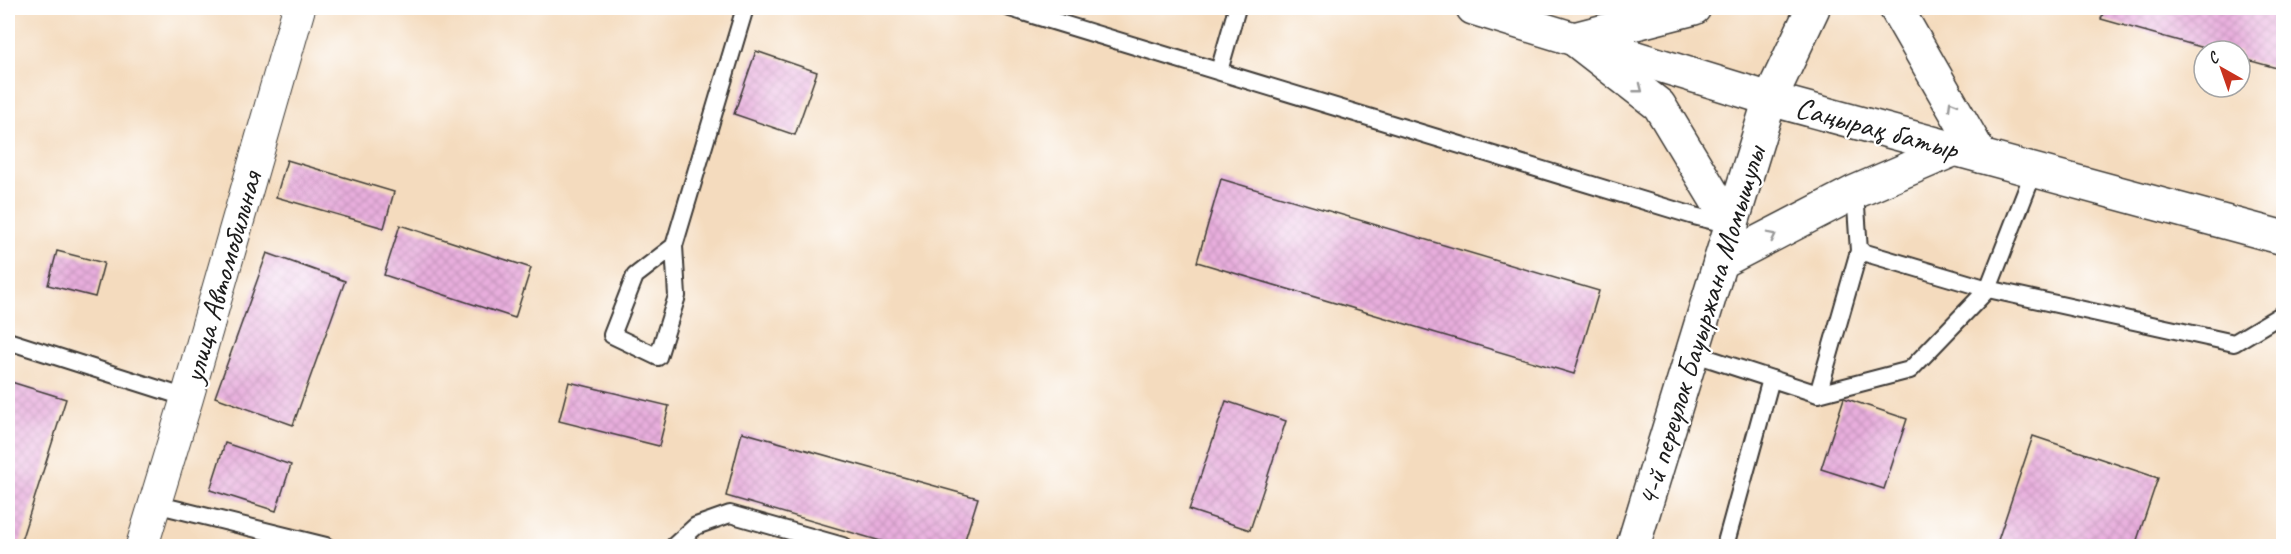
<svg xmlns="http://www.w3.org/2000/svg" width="2291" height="554" viewBox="0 0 2291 554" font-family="Caveat,sans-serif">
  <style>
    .building { fill: url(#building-cross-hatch) }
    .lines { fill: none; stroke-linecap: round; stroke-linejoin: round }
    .service-casing { stroke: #3c3934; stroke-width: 20 }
    .minor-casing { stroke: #3c3934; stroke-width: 34 }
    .tertiary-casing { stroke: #3c3934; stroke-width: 36 }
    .service { stroke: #fff; stroke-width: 16 }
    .minor { stroke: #fff; stroke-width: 32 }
    .tertiary { stroke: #fff; stroke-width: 33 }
    .oneway { stroke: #999 }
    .labels { text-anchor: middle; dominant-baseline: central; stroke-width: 4.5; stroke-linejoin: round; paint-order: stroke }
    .street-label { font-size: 30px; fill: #1c1c1c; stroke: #fff }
  </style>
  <defs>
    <pattern id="building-cross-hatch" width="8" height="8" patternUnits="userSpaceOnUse" patternTransform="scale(1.5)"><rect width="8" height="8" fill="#e8aedd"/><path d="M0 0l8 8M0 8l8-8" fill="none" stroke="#c695bd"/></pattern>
  </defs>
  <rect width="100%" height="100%" fill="#fff"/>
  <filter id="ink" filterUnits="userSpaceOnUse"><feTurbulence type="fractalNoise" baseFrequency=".0167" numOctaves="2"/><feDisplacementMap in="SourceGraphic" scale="12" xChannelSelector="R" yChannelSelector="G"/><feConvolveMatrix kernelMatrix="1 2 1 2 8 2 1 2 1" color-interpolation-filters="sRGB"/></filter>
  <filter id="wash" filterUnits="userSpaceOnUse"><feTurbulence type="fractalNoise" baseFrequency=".008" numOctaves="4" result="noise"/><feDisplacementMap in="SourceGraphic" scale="24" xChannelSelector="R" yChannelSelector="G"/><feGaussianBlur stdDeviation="1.35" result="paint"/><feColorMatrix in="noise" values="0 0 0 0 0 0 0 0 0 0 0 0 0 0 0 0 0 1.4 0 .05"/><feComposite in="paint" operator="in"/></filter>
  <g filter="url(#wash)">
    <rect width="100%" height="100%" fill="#f4dbbe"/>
    <g id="blocks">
      <g class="building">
        <polygon points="2105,8 2284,9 2284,70 2240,58 2240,51 2215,51 2101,19"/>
        <polygon points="756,51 817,72 795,135 734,114"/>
        <polygon points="287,160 394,192 384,228 276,197"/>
        <polygon points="1221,179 1599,291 1574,374 1197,262"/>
        <polygon points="400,225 531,268 515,318 384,275"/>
        <polygon points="57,251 104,263 95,297 48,285"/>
        <polygon points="267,253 345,281 293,425 215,397"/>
        <polygon points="8,381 66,399 20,544 8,540"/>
        <polygon points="569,382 669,406 659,446 559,421"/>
        <polygon points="1844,398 1907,419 1884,489 1821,469"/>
        <polygon points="1226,401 1286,421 1250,530 1189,510"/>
        <polygon points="742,432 978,498 963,546 898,546 726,496"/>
        <polygon points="2033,436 2158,478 2135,546 1996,546"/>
        <polygon points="225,443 291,465 276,511 210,490"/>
      </g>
    </g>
  </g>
  <g filter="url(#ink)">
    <use href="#blocks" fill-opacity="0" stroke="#3c3934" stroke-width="1.5"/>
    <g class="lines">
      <g class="service-casing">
        <g id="service">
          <polyline points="1010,8 1694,216 1730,225"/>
          <polyline points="1219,71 1237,8"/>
          <polyline points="674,246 635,276 612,335 658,357 677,296 674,246 745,8"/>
          <polyline points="1859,251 1988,289 2234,343 2284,313"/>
          <polyline points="8,341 187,398"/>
          <polyline points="1692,353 1818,394 1910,370 1988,289 2034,171"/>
          <polyline points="1818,394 1859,251 1855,192"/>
          <polyline points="155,504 326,546"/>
          <polyline points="674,546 696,526 730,514 843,546"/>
          <polyline points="1725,546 1771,379"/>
        </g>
      </g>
      <g class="minor-casing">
        <polyline id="minor" points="142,546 187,398 299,8"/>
      </g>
      <g class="tertiary-casing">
        <g id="tertiary">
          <polyline points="1473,8 1770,99 2284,238"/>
          <polyline points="1694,8 1574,39 1659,105 1732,226"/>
          <polyline points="1896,8 1981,156"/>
          <polyline points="1720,262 1855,192 1955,149"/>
          <polyline points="1633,546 1770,99 1813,8"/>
        </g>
      </g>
      <use href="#service" class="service"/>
      <use href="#minor" class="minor"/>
      <use href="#tertiary" class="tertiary"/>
    </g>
    <defs><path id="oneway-chevron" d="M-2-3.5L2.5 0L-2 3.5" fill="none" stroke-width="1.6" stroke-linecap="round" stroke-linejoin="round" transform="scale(1.5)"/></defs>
    <g class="oneway">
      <use href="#oneway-chevron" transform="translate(1639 89) rotate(38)"/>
      <use href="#oneway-chevron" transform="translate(1952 105) rotate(-120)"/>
      <use href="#oneway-chevron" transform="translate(1772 236) rotate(-27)"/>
    </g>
  </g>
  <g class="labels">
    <g class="street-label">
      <text transform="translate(1877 128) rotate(15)">Саңырақ батыр</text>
      <text transform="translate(222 277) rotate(-74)">улица Автомобильная</text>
      <text transform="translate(1701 326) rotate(-73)">4-й переулок Бауыржана Момышулы</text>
    </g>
  </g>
  <rect width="2291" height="554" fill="none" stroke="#fff" stroke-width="30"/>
  <g transform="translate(2222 69) rotate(320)"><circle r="28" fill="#ffffff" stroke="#a4a4a4" stroke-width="1.5"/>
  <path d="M0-4.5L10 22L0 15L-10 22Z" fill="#c8321e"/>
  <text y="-9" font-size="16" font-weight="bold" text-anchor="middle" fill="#1c1c1c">С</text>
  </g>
</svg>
